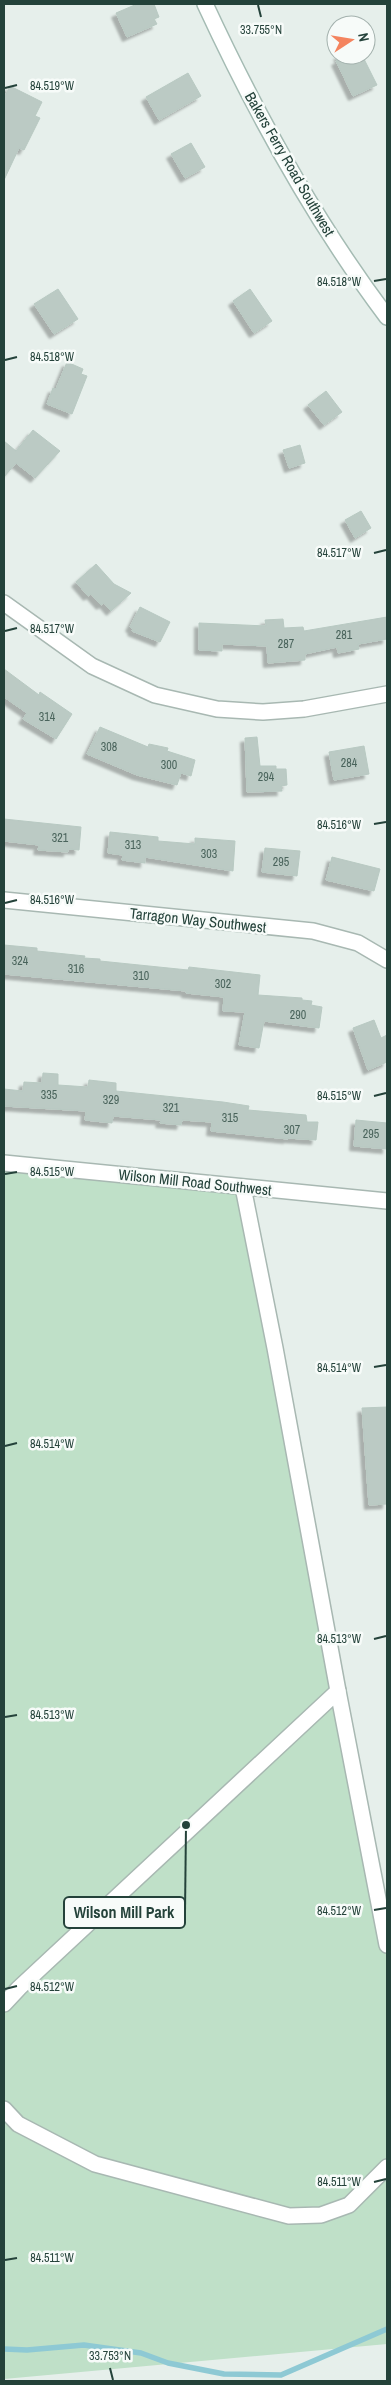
<svg xmlns="http://www.w3.org/2000/svg" width="391" height="2385" viewBox="0 0 391 2385" font-family="'Archivo Narrow',sans-serif">
  <style>
    .green { fill: #bfe0c8 }
    .lines { fill: none; stroke-linecap: round; stroke-linejoin: round }
    .stream { stroke: #8ec9d4; stroke-width: 5.5 }
    .building { fill: #bbcac4; stroke: #b8c9c2; filter: url(#shadow) }
    .street-casing { stroke: #a8b8b2; stroke-width: 18 }
    .secondary-casing { stroke: #a4bbb3; stroke-width: 18 }
    .street { stroke: #fff; stroke-width: 15 }
    .secondary { stroke: #fff; stroke-width: 15 }
    .ticks { fill: none; stroke: #24423a; stroke-width: 2 }
    .labels { text-anchor: middle; dominant-baseline: central; stroke-width: 5; stroke-linejoin: round; paint-order: stroke }
    .number-label { font-size: 12px; fill: #4a645c }
    .street-label { font-size: 15px; fill: #24423a; stroke: #f7fbf9 }
    .ticks-label { font-size: 12px; text-anchor: middle; fill: #24423a; stroke: #f7fbf9; stroke-width: 5; stroke-linejoin: round; paint-order: stroke }
    .leader { fill: none; stroke: #24423a; stroke-width: 2 }
    .callout-dot { fill: #24423a; stroke: #f7fbf9; stroke-width: 2 }
    .callout { fill: #f7fbf9; stroke: #24423a; stroke-width: 2 }
    .callout-label { font-size: 16px; text-anchor: middle; font-weight: bold; fill: #24423a }
  </style>
  <defs>
    <filter id="shadow"><feDropShadow dx="-4.5" dy="4.5" stdDeviation="1" flood-color="#0004"/></filter>
  </defs>
  <rect width="100%" height="100%" fill="#e6efeb"/>
  <polygon class="green" points="4,1168 252,1186 300,1505 387,1913 387,2344 4,2379"/>
  <g class="lines">
    <polyline class="stream" points="4,2349 27,2350 84,2345 141,2353 168,2363 224,2374 281,2375 387,2329"/>
  </g>
  <g class="building">
    <polygon points="137,4 154,4 159,17 154,19 157,24 127,37 116,13"/>
    <polygon points="338,55 362,55 377,85 353,96 336,61 340,59"/>
    <polygon points="188,73 201,96 159,120 146,97"/>
    <polygon points="10,86 42,102 35,116 40,118 24,150 19,148 4,180 4,98"/>
    <polygon points="191,143 205,167 185,178 171,154"/>
    <polygon points="58,289 78,319 54,334 34,304"/>
    <polygon points="250,289 272,321 254,333 233,301"/>
    <polygon points="67,362 83,369 81,374 87,376 72,414 47,404 53,388 56,389"/>
    <polygon points="326,391 342,412 324,425 308,405"/>
    <polygon points="33,430 60,451 35,478 16,463 4,477 4,441 16,451"/>
    <polygon points="300,445 305,463 289,468 283,450"/>
    <polygon points="361,511 371,528 355,538 345,520"/>
    <polygon points="96,564 114,584 131,593 111,611 104,603 101,605 91,594 88,596 76,582"/>
    <polygon points="140,607 170,622 160,642 132,631 133,629 130,627"/>
    <polygon points="387,617 387,639 358,644 359,649 338,653 337,647 305,654 305,660 268,663 267,646 222,644 222,651 199,650 199,623 266,626 265,620 283,619 284,628 303,627 304,631"/>
    <polygon points="4,669 39,695 40,692 72,714 56,739 23,719 27,713 4,697"/>
    <polygon points="100,727 148,747 149,744 168,748 167,751 195,760 191,776 181,773 177,785 137,775 87,754"/>
    <polygon points="257,737 260,766 276,766 276,769 286,769 287,785 281,786 282,791 247,792 245,738"/>
    <polygon points="364,746 369,774 334,780 329,752"/>
    <polygon points="4,819 81,827 79,850 68,849 68,852 38,850 39,845 4,841"/>
    <polygon points="110,832 158,837 158,841 195,844 195,838 235,841 233,871 145,857 145,863 122,860 123,855 108,853"/>
    <polygon points="265,848 300,851 297,876 262,872"/>
    <polygon points="332,857 380,869 374,891 326,880"/>
    <polygon points="4,945 37,948 37,951 85,956 84,958 100,959 100,961 188,970 189,967 260,975 258,995 302,998 302,1000 312,1001 311,1005 322,1007 319,1028 264,1021 259,1048 239,1045 245,1012 223,1011 224,997 186,993 186,991 4,974"/>
    <polygon points="374,1020 381,1038 387,1035 387,1062 368,1070 353,1028"/>
    <polygon points="43,1073 58,1074 58,1085 88,1087 89,1080 116,1083 116,1091 223,1102 249,1106 248,1110 306,1115 307,1122 318,1122 316,1140 288,1138 288,1139 211,1131 212,1122 182,1120 181,1125 160,1123 161,1120 113,1116 112,1123 85,1120 86,1111 4,1106 4,1089 23,1091 24,1082 42,1083"/>
    <polygon points="356,1120 387,1123 387,1149 354,1146"/>
    <polygon points="387,1407 387,1504 369,1505 362,1408"/>
  </g>
  <g class="lines">
    <g class="street-casing">
      <g id="street">
        <polyline points="4,603 92,666 155,695 217,709 263,712 304,709 387,694"/>
        <polyline points="4,900 313,931 358,943 387,960"/>
        <polyline points="4,1163 387,1201"/>
        <polyline points="243,1187 275,1348 338,1691"/>
        <polyline points="4,2004 19,1988 338,1691 387,1945"/>
        <polyline points="4,2109 18,2124 95,2164 289,2216 321,2215 349,2205 387,2167"/>
      </g>
    </g>
    <g class="secondary-casing">
      <path id="secondary" d="M205,4c51,110 109,216 182,313"/>
    </g>
    <use href="#street" class="street"/>
    <use href="#secondary" class="secondary"/>
  </g>
  <path class="ticks" d="M258,5l3,12M5,88l12,-3M374,281l12,-2M5,360l12,-3M374,553l12,-3M5,631l12,-3M374,824l12,-2M5,903l12,-3M374,1096l12,-3M5,1174l12,-2M374,1367l12,-2M5,1446l12,-3M374,1639l12,-3M5,1717l12,-2M374,1910l12,-2M5,1989l12,-3M374,2182l12,-3M5,2260l12,-2M110,2368l3,12"/>
  <g class="labels">
    <g class="number-label">
      <text x="344" y="635">281</text>
      <text x="286" y="644">287</text>
      <text x="47" y="717">314</text>
      <text x="109" y="747">308</text>
      <text x="349" y="763">284</text>
      <text x="169" y="765">300</text>
      <text x="266" y="777">294</text>
      <text x="60" y="838">321</text>
      <text x="133" y="845">313</text>
      <text x="209" y="854">303</text>
      <text x="281" y="862">295</text>
      <text x="20" y="961">324</text>
      <text x="76" y="969">316</text>
      <text x="141" y="976">310</text>
      <text x="223" y="984">302</text>
      <text x="298" y="1015">290</text>
      <text x="49" y="1095">335</text>
      <text x="111" y="1100">329</text>
      <text x="171" y="1108">321</text>
      <text x="230" y="1118">315</text>
      <text x="292" y="1130">307</text>
      <text x="371" y="1134">295</text>
    </g>
    <g class="street-label">
      <text transform="translate(290 164) rotate(60)">Bakers Ferry Road Southwest</text>
      <text transform="translate(198 920) rotate(6)">Tarragon Way Southwest</text>
      <text transform="translate(195 1182) rotate(6)">Wilson Mill Road Southwest</text>
    </g>
  </g>
  <g class="ticks-label">
    <text x="261" y="34">33.755°N</text>
    <text x="52" y="90">84.519°W</text>
    <text x="339" y="286">84.518°W</text>
    <text x="52" y="361">84.518°W</text>
    <text x="339" y="557">84.517°W</text>
    <text x="52" y="633">84.517°W</text>
    <text x="339" y="829">84.516°W</text>
    <text x="52" y="904">84.516°W</text>
    <text x="339" y="1100">84.515°W</text>
    <text x="52" y="1176">84.515°W</text>
    <text x="339" y="1372">84.514°W</text>
    <text x="52" y="1448">84.514°W</text>
    <text x="339" y="1643">84.513°W</text>
    <text x="52" y="1719">84.513°W</text>
    <text x="339" y="1915">84.512°W</text>
    <text x="52" y="1991">84.512°W</text>
    <text x="339" y="2186">84.511°W</text>
    <text x="52" y="2262">84.511°W</text>
    <text x="110" y="2360">33.753°N</text>
  </g>
  <path class="leader" d="M186 1825L185 1913"/>
  <circle class="callout-dot" cx="186" cy="1825" r="5"/>
  <rect class="callout" x="64" y="1897" width="121" height="31" rx="5"/>
  <g class="callout-label">
    <text x="124" y="1918">Wilson Mill Park</text>
  </g>
  <rect width="391" height="2385" fill="none" stroke="#24423a" stroke-width="10"/>
  <g transform="translate(351 40) rotate(78)"><circle r="24" fill="#f7fbf9" stroke="#a3b1ad"/>
  <path d="M0-4L9 19L0 12L-9 19Z" fill="#f4845f"/>
  <text y="-8" font-size="14" font-weight="bold" text-anchor="middle" fill="#24423a">N</text>
  </g>
</svg>
